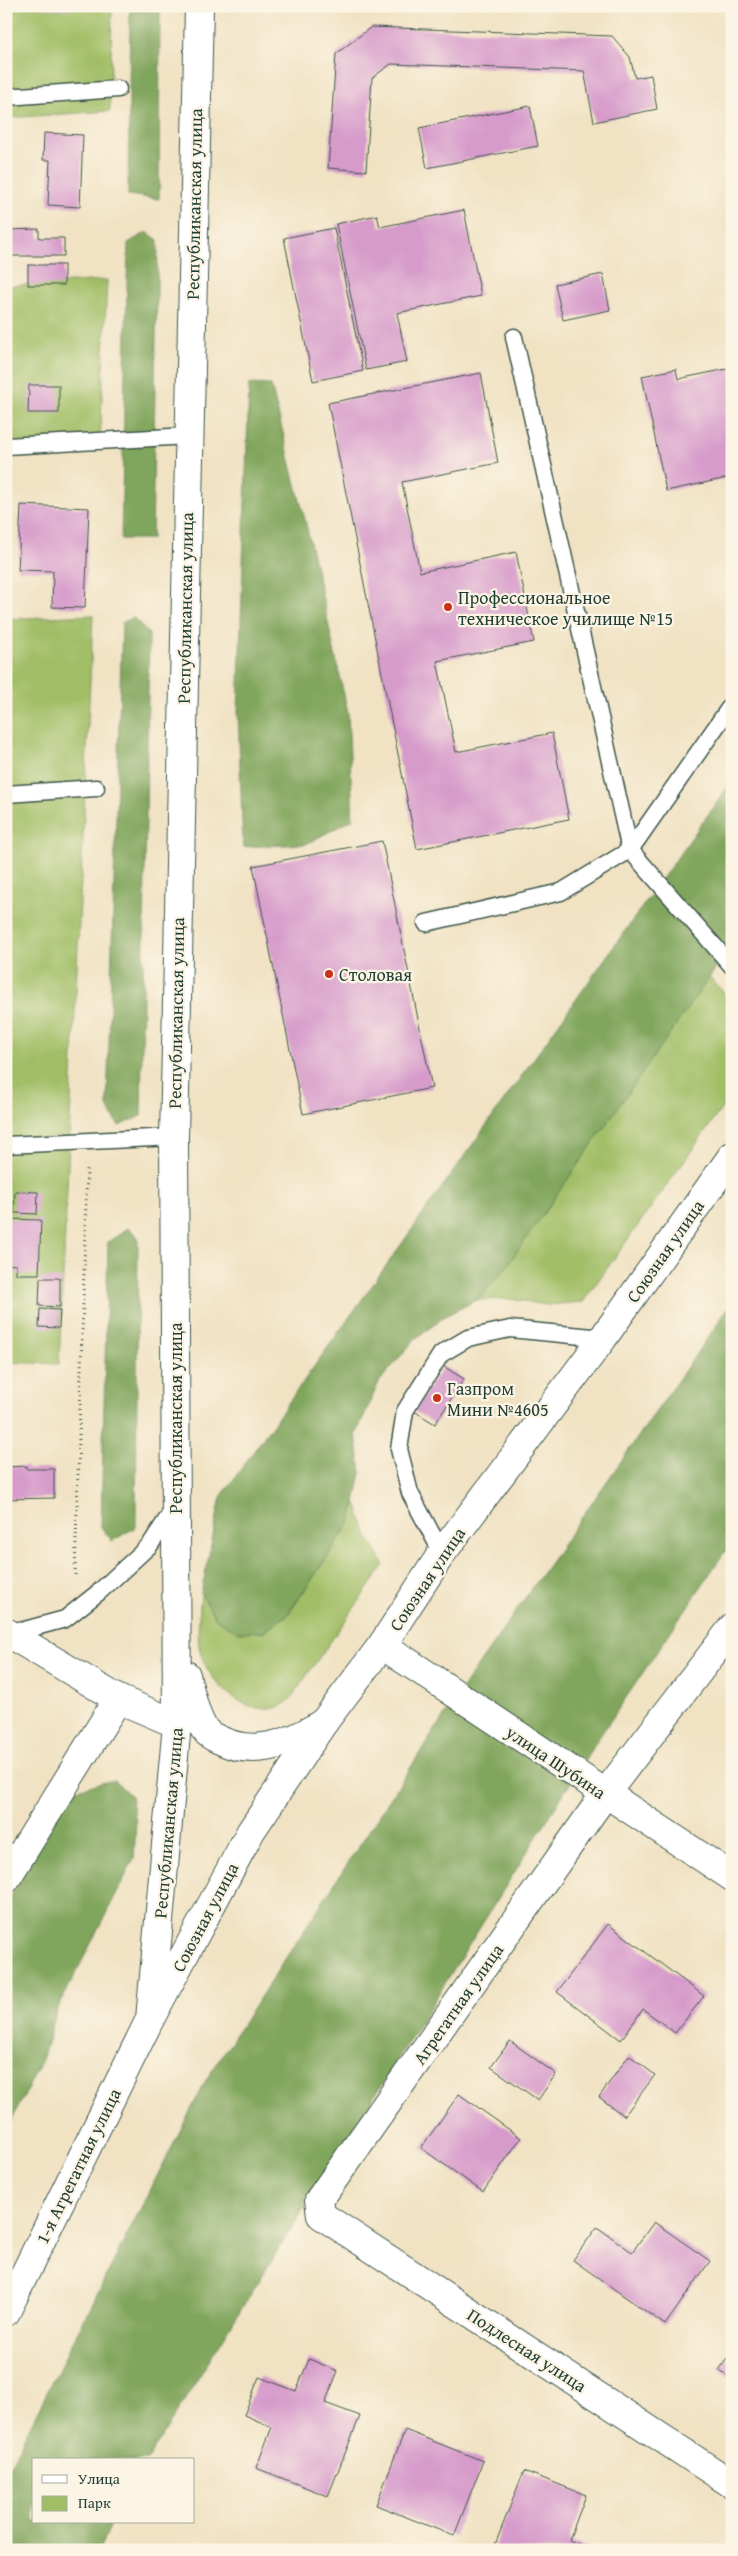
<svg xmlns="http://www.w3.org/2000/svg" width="738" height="2556" viewBox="0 0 738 2556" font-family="'Gentium Book Plus',serif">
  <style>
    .green { fill: #a1be66; stroke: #607e4d }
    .forest { fill: #80a55b; stroke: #507148 }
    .building { fill: #d69acb }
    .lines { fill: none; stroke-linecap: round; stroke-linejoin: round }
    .service-casing { stroke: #3e5649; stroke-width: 19 }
    .minor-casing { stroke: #3e5649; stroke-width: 30 }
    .secondary-casing { stroke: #3e5649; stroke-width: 30 }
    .primary-casing { stroke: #3e5649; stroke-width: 30 }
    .path { stroke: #3e5649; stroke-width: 3; stroke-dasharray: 1 4; stroke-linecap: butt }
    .service { stroke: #fff; stroke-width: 16 }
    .minor { stroke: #fff; stroke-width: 28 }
    .secondary { stroke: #fff; stroke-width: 28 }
    .primary { stroke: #fff; stroke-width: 28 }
    .poi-dot { fill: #c8321e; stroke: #fcf5e5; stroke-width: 2 }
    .labels { text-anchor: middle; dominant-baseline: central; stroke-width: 4.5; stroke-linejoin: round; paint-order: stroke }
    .street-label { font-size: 18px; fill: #1f3d34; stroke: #fcf5e5 }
    .poi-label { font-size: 18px; fill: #1f3d34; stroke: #fcf5e5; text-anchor: start }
  </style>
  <rect width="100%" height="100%" fill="#fcf5e5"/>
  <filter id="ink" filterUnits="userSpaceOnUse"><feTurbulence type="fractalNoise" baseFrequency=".02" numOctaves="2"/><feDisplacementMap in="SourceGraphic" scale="10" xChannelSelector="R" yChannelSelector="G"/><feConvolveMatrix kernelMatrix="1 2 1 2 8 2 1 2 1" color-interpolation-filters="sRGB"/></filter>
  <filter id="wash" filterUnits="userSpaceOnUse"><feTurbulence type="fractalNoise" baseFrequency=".0096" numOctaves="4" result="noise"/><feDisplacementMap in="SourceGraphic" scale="20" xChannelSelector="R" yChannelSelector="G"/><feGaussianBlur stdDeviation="1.12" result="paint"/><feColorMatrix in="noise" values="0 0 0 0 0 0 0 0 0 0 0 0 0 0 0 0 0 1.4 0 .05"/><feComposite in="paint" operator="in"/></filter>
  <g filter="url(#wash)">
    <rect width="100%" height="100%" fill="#f0e2c3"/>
    <g class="green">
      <polygon points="6,6 112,6 110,111 6,118"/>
      <polygon points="107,280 100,447 6,452 6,286"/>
      <polygon points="93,615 59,1364 6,1362 6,619"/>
      <polygon points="709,977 732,1001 732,1094 583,1302 547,1305 510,1299 477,1300 504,1270"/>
      <path d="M355,1501l13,36 16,28 -95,136c-4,2 -9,6 -14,7 -32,7 -68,-27 -75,-57 -4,-17 0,-40 1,-58l14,25 48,14 25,-17 63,-93z"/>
    </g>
    <g class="forest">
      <polygon points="130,6 160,6 159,199 128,195"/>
      <polygon points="147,232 158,240 152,539 121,539 128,243"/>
      <polygon points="249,384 271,385 307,528 348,713 353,819 306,844 243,847 238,712"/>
      <polygon points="133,617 149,634 141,1116 119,1126 107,1107 122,623"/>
      <polygon points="732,781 732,945 504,1270 477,1300 447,1315 415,1339 379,1382 356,1434 361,1473 351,1522 287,1615 263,1632 237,1632 215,1618 201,1593 221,1497"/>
      <polygon points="128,1228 138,1237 136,1527 112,1541 101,1527 108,1242"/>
      <polygon points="732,1303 732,1541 594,1745 147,2460 34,2460 34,2522 112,2522 100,2550 6,2550 6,2473 206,2080 469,1678"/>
      <polygon points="114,1780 131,1796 136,1822 134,1859 57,2010 42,2060 6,2132 6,1904 72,1790"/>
    </g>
    <g id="blocks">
      <g class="building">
        <polygon points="41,6 69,6 69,10 41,8"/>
        <polygon points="371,27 612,36 630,57 635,78 651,75 657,109 594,122 584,71 391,64 372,78 366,171 328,168 336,54"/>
        <polygon points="530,106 538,146 427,168 419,128"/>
        <polygon points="44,133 83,135 80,207 48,205 50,160 43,160"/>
        <polygon points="464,210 481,296 397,313 407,362 366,370 336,224 377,215 380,227"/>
        <polygon points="334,228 363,371 313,381 284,238"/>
        <polygon points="39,229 39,238 64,238 64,256 6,256 6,230"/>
        <rect x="28" y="265" width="36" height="20"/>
        <polygon points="603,274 610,310 563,320 555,284"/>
        <polygon points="732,368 732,477 666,491 642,376 676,369 678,379"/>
        <polygon points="481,373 498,463 402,482 420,572 516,552 534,642 437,661 456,752 552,733 569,819 417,849 328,403"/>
        <polygon points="29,385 59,385 59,413 28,413"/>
        <polygon points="21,505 89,508 85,608 52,607 53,571 18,570"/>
        <polygon points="382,841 432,1088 303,1114 253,866"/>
        <polygon points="15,1191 38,1192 37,1214 14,1213"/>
        <polygon points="6,1219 41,1220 39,1274 16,1274 16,1265 6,1264"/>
        <polygon points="40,1278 60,1278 60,1307 39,1306"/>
        <polygon points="40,1309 60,1310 59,1328 39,1327"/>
        <polygon points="443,1366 464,1379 435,1424 414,1411"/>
        <polygon points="27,1466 27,1469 54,1469 54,1498 6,1499 6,1467"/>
        <polygon points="608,1924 704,1996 675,2033 643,2009 621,2040 557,1992"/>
        <polygon points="510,2041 556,2074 538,2100 491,2067"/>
        <polygon points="629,2055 655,2075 624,2116 599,2097"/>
        <polygon points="459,2094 521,2138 483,2192 421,2148"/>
        <polygon points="654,2222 710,2261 665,2325 573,2260 597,2227 632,2252"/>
        <polygon points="732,2352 732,2380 719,2370"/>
        <polygon points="309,2359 338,2371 325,2403 360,2416 328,2496 256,2468 272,2427 244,2415 259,2377 296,2391"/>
        <polygon points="405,2430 483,2461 454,2536 376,2505"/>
        <polygon points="524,2471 586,2495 569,2540 594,2550 493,2550"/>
      </g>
    </g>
  </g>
  <g filter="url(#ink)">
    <use href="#blocks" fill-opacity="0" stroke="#3e5649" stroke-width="1"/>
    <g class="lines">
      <g class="service-casing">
        <g id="service">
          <polyline points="6,97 118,89"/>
          <polyline points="6,446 189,436"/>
          <polyline points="732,704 630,850 732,966"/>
          <polyline points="6,794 96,788"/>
          <polyline points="426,923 561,892 630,850 514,337"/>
          <polyline points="6,1145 174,1137"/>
          <polyline points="442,1553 410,1493 399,1449 405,1411 441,1354 468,1338 510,1329 603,1338"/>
          <polyline points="6,1628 21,1631 65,1619 99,1592 150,1545 173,1510"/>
        </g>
      </g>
      <g class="minor-casing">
        <g id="minor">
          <polyline points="732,1628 605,1794 319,2200 321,2215 732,2484"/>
          <polyline points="6,1632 118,1699 177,1724"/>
          <polyline points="382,1645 732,1877"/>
          <polyline points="6,1879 118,1699"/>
        </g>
      </g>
      <g class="secondary-casing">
        <g id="secondary">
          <path d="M186,1675c4,15 10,47 21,57 3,4 9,6 13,8 36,18 74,2 104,-18"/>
          <polyline points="150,2019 177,1724 174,1137 199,6"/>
        </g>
      </g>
      <g class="primary-casing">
        <polyline id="primary" points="6,2312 150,2019 251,1831 324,1722 382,1645 442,1553 603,1338 732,1156"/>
      </g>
      <polyline class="path" points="75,1575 87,1167"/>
      <use href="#service" class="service"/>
      <use href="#minor" class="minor"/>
      <use href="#secondary" class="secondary"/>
      <use href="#primary" class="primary"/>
    </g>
  </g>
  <g class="poi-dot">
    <circle cx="448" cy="607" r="5"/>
    <circle cx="329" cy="974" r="5"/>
    <circle cx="437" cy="1398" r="5"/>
  </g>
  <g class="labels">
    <g class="street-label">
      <text transform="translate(194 204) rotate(-89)">Республиканская улица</text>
      <text transform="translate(185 608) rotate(-89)">Республиканская улица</text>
      <text transform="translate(176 1013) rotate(-89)">Республиканская улица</text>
      <text transform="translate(665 1251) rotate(-55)">Союзная улица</text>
      <text transform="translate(175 1418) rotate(-90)">Республиканская улица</text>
      <text transform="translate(427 1579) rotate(-56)">Союзная улица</text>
      <text transform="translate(556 1762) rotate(34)">улица Шубина</text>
      <text transform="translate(168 1823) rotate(-85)">Республиканская улица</text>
      <text transform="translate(205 1917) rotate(-62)">Союзная улица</text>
      <text transform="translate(458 2004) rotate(-55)">Агрегатная улица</text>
      <text transform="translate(78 2166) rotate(-64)">1-я Агрегатная улица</text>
      <text transform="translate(527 2350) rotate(33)">Подлесная улица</text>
    </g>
    <g class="poi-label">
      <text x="458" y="597">Профессиональное<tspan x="458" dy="21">техническое училище №15</tspan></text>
      <text x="339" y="974">Столовая</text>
      <text x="447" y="1388">Газпром<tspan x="447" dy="21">Мини №4605</tspan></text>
    </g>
  </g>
  <rect width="738" height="2556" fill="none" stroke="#fcf5e5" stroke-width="25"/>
  <rect x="32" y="2458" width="162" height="65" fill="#fcf5e5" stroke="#a4ab9e"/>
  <rect x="42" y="2475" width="25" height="8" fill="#ffffff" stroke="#a4ab9e"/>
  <text x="78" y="2484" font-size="15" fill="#1f3d34">Улица</text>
  <rect x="42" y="2496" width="25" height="15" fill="#a1be66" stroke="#a4ab9e"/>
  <text x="78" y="2508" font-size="15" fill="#1f3d34">Парк</text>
</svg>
